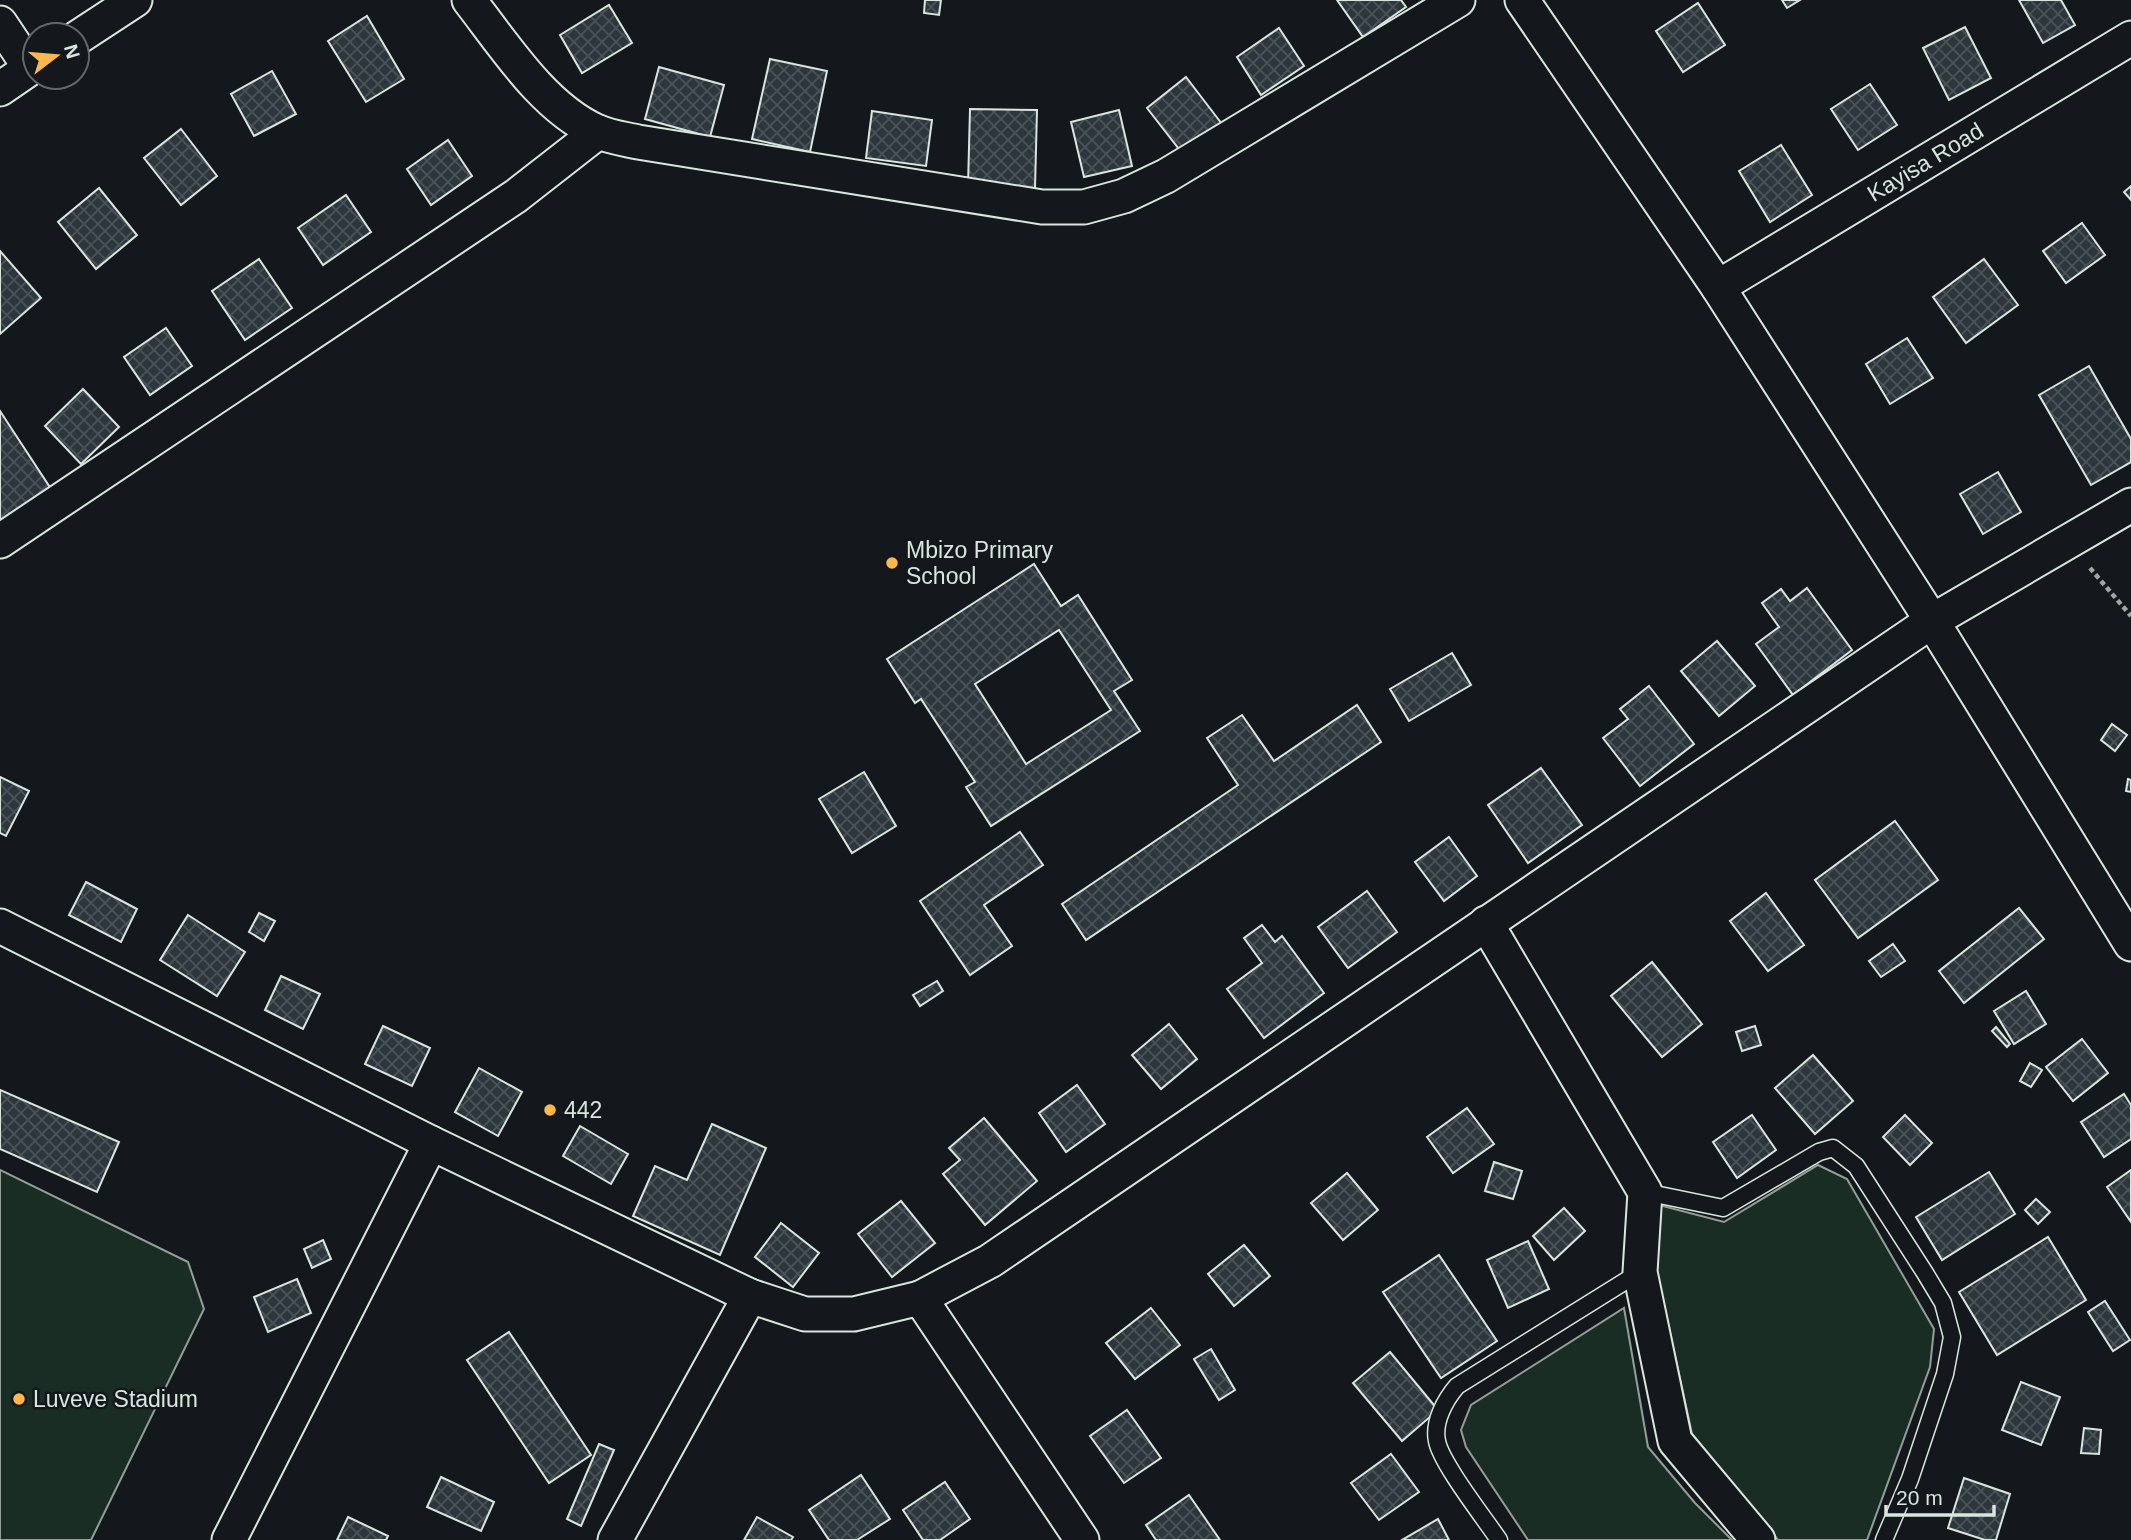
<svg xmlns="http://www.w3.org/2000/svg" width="2131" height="1540" viewBox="0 0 2131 1540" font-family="Arial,sans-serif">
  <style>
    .green { fill: #1a2d24; stroke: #939e99; stroke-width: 2 }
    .building { fill: url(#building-cross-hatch); stroke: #d8e6dc; stroke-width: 2; fill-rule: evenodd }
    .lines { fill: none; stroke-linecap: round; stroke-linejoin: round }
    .service-casing { stroke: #d8e6dc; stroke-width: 19 }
    .minor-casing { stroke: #d8e6dc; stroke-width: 37 }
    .path { stroke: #9da8a2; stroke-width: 4.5; stroke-dasharray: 5 3.5; stroke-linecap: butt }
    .service { stroke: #14181c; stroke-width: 16 }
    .minor { stroke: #14181c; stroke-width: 33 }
    .poi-dot { fill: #ffb74d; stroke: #14181c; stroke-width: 2.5 }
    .labels { text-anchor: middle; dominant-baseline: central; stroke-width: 5; stroke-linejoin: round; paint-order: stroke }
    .street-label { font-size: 23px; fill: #d8e6dc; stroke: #14181c }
    .poi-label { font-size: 23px; fill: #d8e6dc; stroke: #14181c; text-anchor: start }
  </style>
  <defs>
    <pattern id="building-cross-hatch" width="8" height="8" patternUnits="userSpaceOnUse" patternTransform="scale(1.75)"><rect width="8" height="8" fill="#2c363c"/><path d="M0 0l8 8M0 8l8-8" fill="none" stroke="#4a5358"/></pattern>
  </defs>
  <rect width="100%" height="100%" fill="#14181c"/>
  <g class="green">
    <polygon points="1818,1165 1847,1179 1934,1329 1930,1367 1867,1540 1778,1540 1692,1434 1657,1272 1659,1205 1724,1222"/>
    <polygon points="0,1170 188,1262 204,1309 91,1540 0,1540"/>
    <polygon points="1624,1308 1648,1447 1695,1503 1732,1540 1528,1540 1466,1447 1461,1430 1471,1405"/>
  </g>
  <g class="building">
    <polygon points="925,0 941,0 939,15 924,13"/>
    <polygon points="1337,0 1401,0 1406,7 1363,37"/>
    <polygon points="1782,0 1800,0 1787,8"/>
    <polygon points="2019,0 2061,0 2075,25 2043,43"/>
    <polygon points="1698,3 1725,45 1683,72 1656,31"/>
    <polygon points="609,5 632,43 582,73 560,35"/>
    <polygon points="367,16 404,79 366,102 328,41"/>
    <polygon points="1965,27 1991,78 1949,100 1923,48"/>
    <polygon points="1279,28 1304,66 1261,95 1237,57"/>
    <polygon points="770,59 827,71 810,152 752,139"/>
    <polygon points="659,67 724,85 710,137 645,119"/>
    <polygon points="272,71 296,114 254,136 231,94"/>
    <polygon points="1186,77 1225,128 1186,158 1147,108"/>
    <polygon points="1870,84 1897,125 1858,150 1831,109"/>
    <polygon points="970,109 1037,110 1035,188 968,186"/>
    <polygon points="1119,110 1132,166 1084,177 1071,122"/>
    <polygon points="872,111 932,120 926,166 866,158"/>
    <polygon points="181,129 217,176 181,205 144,158"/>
    <polygon points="448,140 472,176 431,205 407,169"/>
    <polygon points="1781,145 1812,195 1770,222 1739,171"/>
    <polygon points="2131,186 2131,200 2124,192"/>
    <polygon points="99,188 137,235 96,269 58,222"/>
    <polygon points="346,195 371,232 323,265 298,228"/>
    <polygon points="2082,223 2105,255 2066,283 2043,251"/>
    <polygon points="0,251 41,298 0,334"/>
    <polygon points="259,259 292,308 245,340 212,291"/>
    <polygon points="1984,259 2018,305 1966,343 1933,297"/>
    <polygon points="166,328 192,366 150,395 124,357"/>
    <polygon points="1907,338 1933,378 1890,404 1866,364"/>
    <polygon points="2089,366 2131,439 2131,462 2091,485 2039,395"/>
    <polygon points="83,389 119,427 81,464 45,426"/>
    <polygon points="0,411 53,492 0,527"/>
    <polygon points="1998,472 2021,512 1983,534 1960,494"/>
    <path d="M1034,564l27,42 17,-11 54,85 -18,11 26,40 -149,95 -25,-39 9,-5 -54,-83 -6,4 -28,-44zM1059,630l52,80 -85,54 -51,-80z"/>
    <polygon points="1807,588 1852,650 1793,695 1756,644 1779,627 1762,603 1781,589 1790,601"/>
    <polygon points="1717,641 1755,686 1719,716 1681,671"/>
    <polygon points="1452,653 1471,685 1409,721 1390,689"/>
    <polygon points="1649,686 1694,744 1640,786 1603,738 1628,719 1620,709"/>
    <polygon points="1357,705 1381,742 1086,940 1062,904 1238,785 1207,738 1242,715 1274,761"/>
    <polygon points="2112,724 2127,735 2115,751 2101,740"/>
    <polygon points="1541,768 1582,825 1528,863 1488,805"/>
    <polygon points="864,772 896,826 852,853 819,799"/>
    <polygon points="0,777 29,791 6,836 0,833"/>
    <polygon points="2128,779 2131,780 2131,792 2126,791"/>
    <polygon points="1895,821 1938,880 1858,938 1815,880"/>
    <polygon points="1020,832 1043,865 984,905 1012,946 970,975 920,901"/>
    <polygon points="1449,837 1477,876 1444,901 1415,862"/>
    <polygon points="86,882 137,909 121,942 69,915"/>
    <polygon points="1367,891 1397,932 1348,968 1318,927"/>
    <polygon points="1766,893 1804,945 1768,971 1730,921"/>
    <polygon points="2019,908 2044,939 1964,1003 1939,971"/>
    <polygon points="259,913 275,921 264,941 249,932"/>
    <polygon points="188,915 245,952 217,996 160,960"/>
    <polygon points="1262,925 1275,942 1282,936 1324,993 1264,1038 1227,989 1262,963 1244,938"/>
    <polygon points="1893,944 1905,961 1881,977 1869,961"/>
    <polygon points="1652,962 1702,1024 1662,1057 1611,996"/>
    <polygon points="281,976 320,994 303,1029 265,1010"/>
    <polygon points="937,981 943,991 920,1006 913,995"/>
    <polygon points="2026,991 2046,1024 2014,1044 1994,1011"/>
    <polygon points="1169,1024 1197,1059 1161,1089 1132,1055"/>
    <polygon points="383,1026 430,1048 412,1086 365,1064"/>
    <polygon points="1755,1026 1761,1045 1742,1051 1736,1032"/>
    <polygon points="1996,1027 2010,1044 2007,1047 1992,1031"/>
    <polygon points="2082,1039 2108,1073 2073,1101 2046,1067"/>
    <polygon points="1813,1055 1853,1101 1815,1134 1775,1088"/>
    <polygon points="2030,1063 2042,1070 2031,1087 2020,1081"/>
    <polygon points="479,1068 522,1092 498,1136 455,1112"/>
    <polygon points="1077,1085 1105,1124 1066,1152 1039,1113"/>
    <polygon points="0,1090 119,1142 97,1192 0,1149"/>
    <polygon points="2124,1094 2131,1105 2131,1139 2104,1157 2081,1122"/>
    <polygon points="1467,1108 1494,1144 1453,1173 1427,1137"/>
    <polygon points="1752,1115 1776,1150 1737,1178 1713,1142"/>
    <polygon points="1905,1115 1932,1143 1910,1165 1883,1137"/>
    <polygon points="984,1118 1037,1181 985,1225 943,1174 960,1160 949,1148"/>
    <polygon points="712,1124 766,1148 720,1255 633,1216 655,1166 687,1180"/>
    <polygon points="580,1126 628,1154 611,1184 563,1156"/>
    <polygon points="1494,1162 1522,1171 1513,1199 1485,1191"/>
    <polygon points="2131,1170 2131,1222 2107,1187"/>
    <polygon points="1989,1172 2015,1214 1942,1260 1916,1217"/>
    <polygon points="1347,1173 1378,1210 1343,1240 1311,1203"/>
    <polygon points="2036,1199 2050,1212 2038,1224 2025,1210"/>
    <polygon points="901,1201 935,1243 892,1277 858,1234"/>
    <polygon points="1564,1208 1585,1231 1554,1260 1533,1236"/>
    <polygon points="781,1223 819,1253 793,1287 755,1257"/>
    <polygon points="2048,1237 2086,1300 1997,1355 1959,1292"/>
    <polygon points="323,1240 331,1259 312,1268 304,1249"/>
    <polygon points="1528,1241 1549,1289 1508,1308 1487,1260"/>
    <polygon points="1244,1245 1270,1276 1234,1306 1208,1274"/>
    <polygon points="1439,1255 1497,1341 1441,1378 1383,1292"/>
    <polygon points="297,1279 311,1313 268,1332 254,1297"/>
    <polygon points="2105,1301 2130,1340 2113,1351 2088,1312"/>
    <polygon points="1151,1308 1180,1345 1135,1379 1106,1343"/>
    <polygon points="509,1332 591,1455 549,1483 467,1360"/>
    <polygon points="1211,1349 1235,1390 1219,1400 1194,1359"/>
    <polygon points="1390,1352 1438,1410 1402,1441 1353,1383"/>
    <polygon points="2021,1382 2060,1397 2041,1445 2002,1430"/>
    <polygon points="1127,1410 1161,1458 1124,1483 1090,1436"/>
    <polygon points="2084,1428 2101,1430 2099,1454 2081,1453"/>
    <polygon points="599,1444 614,1450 581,1526 567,1519"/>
    <polygon points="1391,1454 1419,1492 1379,1520 1351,1483"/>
    <polygon points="861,1475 890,1519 857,1540 829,1540 809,1510"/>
    <polygon points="441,1477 494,1502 481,1531 427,1507"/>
    <polygon points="1964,1478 2010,1494 1996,1540 1985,1540 1948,1528"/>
    <polygon points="945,1482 970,1519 940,1540 923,1540 903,1510"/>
    <polygon points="1189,1495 1220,1540 1156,1540 1146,1525"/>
    <polygon points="348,1517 388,1536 386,1540 337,1540"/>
    <polygon points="757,1517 793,1537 791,1540 744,1540"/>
    <polygon points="1438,1519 1449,1540 1402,1540"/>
  </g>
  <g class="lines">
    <g class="service-casing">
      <g id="service">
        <polyline points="1645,1192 1723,1208 1819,1152 1833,1148 1856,1166 1925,1273 1943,1303 1952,1337 1945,1374 1910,1479 1884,1540"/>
        <path d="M1499,1540c-14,-21 -58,-77 -62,-99 -4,-19 8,-41 20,-55l183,-114"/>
      </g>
    </g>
    <g class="minor-casing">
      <g id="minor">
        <path d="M469,0c35,45 74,107 127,131 13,6 29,8 42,11l404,65h42l40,-11 42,-20 292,-176"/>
        <polyline points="1522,0 1718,287 1932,621 2131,944"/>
        <polyline points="0,23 30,68"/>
        <polyline points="77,38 135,0"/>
        <polyline points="0,89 35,65"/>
        <path id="s1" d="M1718,287l413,-249"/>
        <polyline points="0,541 516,196 598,132"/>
        <polyline points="1486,923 1645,1192 1640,1272 1675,1441 1758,1540"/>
        <polyline points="0,926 431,1143 750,1296 805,1314 854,1314 920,1298 990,1261 1932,621 2131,505"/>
        <polyline points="920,1298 1082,1540"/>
        <polyline points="229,1540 431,1143"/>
        <polyline points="615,1540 750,1296"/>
      </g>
    </g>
    <polyline class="path" points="2090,568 2131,616"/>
    <use href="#service" class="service"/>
    <use href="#minor" class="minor"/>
  </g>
  <g class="poi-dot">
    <circle cx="892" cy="563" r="7"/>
    <circle cx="550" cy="1110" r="7"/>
    <circle cx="19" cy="1399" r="7"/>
  </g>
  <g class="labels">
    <g class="street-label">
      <text stroke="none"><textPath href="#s1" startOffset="242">Kayisa Road</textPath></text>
    </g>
    <g class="poi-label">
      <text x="906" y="550">Mbizo Primary<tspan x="906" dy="26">School</tspan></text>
      <text x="564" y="1110">442</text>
      <text x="33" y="1399">Luveve Stadium</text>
    </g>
  </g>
  <g transform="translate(56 56) rotate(74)"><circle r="33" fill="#14181c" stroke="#626a69" stroke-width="2"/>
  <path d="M0-5L12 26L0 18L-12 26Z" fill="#ffb74d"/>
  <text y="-10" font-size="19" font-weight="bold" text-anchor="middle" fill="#d8e6dc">N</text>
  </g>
  <path d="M1886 1505v10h108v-10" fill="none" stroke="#d8e6dc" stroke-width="3.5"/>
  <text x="1896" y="1505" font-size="21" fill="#d8e6dc" stroke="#14181c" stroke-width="5" paint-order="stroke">20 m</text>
</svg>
